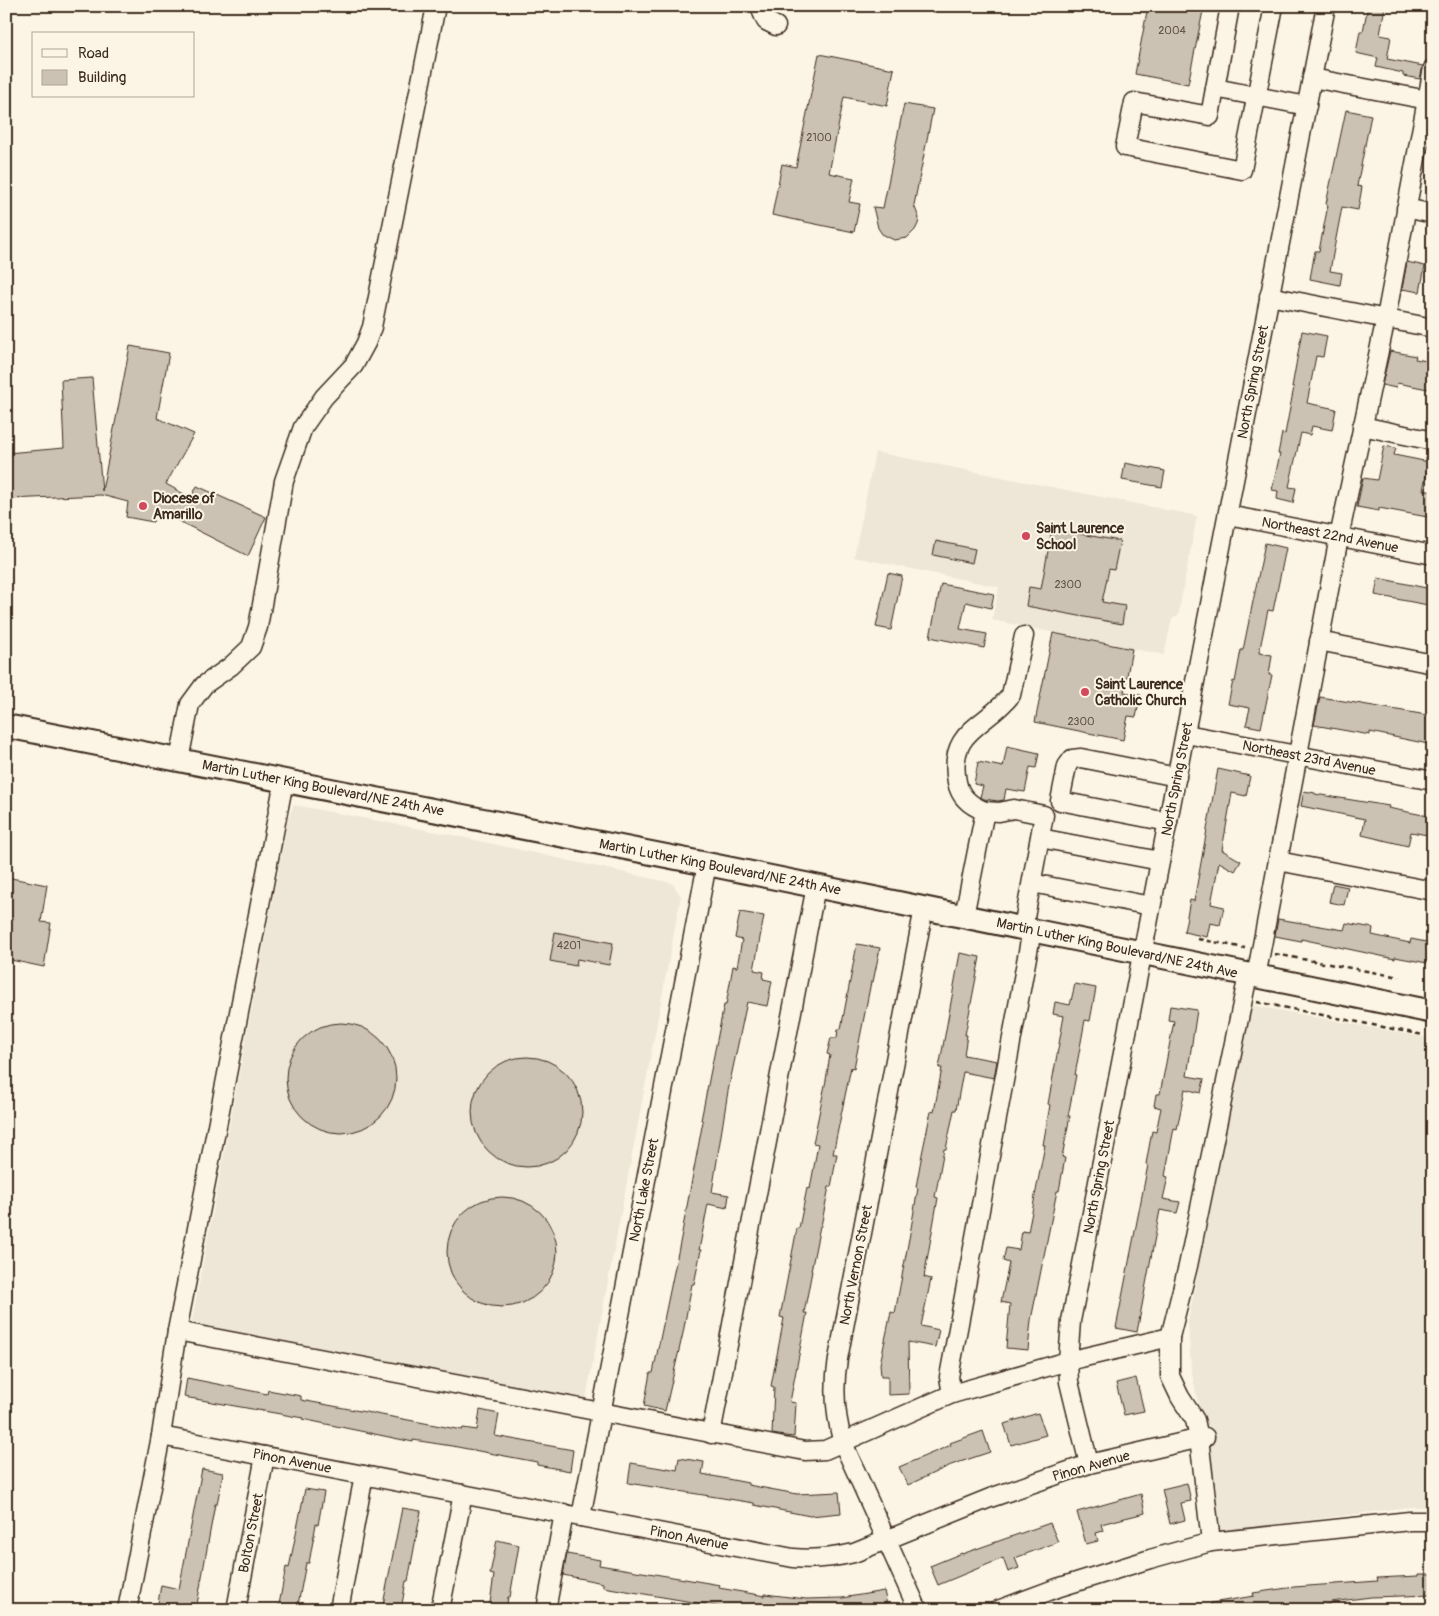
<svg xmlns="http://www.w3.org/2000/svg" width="1439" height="1616" viewBox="0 0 1439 1616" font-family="Pangolin,sans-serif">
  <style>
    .built { fill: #eee6d6 }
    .building { fill: #ccc2b3; stroke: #3b2a1e }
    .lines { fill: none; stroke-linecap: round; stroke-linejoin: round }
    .minor-casing { stroke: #3b2a1e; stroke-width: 21 }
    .major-casing { stroke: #3b2a1e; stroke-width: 26 }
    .path { stroke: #3b2a1e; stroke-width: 2.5; stroke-dasharray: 5 4; stroke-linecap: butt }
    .minor { stroke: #fcf5e5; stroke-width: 18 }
    .major { stroke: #fcf5e5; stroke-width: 22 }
    .poi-dot { fill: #d1495b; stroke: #fcf5e5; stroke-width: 2 }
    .labels { text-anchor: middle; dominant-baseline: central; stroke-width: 4; stroke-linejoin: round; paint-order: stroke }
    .number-label { font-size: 11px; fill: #5f5043 }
    .street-label { font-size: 14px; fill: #3b2a1e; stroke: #fcf5e5 }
    .poi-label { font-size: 14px; font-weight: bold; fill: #3b2a1e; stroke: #fcf5e5; text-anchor: start }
  </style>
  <rect width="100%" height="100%" fill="#fcf5e5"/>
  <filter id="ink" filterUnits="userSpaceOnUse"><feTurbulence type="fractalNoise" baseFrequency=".02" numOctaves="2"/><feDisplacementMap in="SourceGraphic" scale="10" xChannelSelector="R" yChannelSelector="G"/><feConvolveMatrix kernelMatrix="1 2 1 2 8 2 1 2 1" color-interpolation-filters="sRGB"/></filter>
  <g filter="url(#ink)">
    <g class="built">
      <polygon points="875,452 1197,516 1178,616 1172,619 1164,655 992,620 999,587 854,557"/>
      <polygon points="294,805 447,834 672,883 681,896 585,1403 191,1326 288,819"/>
      <polygon points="1251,1005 1433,1039 1433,1507 1409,1507 1219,1532 1203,1424 1191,1370 1188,1322"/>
    </g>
    <g class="building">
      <polygon points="1148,6 1204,6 1188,84 1135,74"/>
      <polygon points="1368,6 1385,6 1380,35 1391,37 1387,59 1423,66 1420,79 1403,76 1403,73 1376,67 1378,58 1356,53 1360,31 1363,31"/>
      <polygon points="819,54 894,69 887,106 844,97 829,173 854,178 849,202 860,204 854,232 772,215 782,164 796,167"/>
      <polygon points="904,104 933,109 914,205 919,218 918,224 915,230 907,238 894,240 882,234 878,228 873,207 883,208"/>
      <polygon points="1346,110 1371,115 1357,186 1362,187 1358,210 1342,207 1333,254 1330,271 1342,273 1340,285 1310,279 1315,251 1319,251 1328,205 1326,204"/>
      <polygon points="1407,262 1425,266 1420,292 1402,289"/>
      <polygon points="1302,331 1327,336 1323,357 1316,356 1307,403 1336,409 1332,430 1312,426 1310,435 1301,433 1289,487 1296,488 1293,503 1277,499 1278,491 1272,490 1280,454 1278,454 1282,433 1285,434 1294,387 1292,387"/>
      <polygon points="130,346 169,353 157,418 194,434 166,484 191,498 197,486 266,517 248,556 155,509 153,522 126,517 128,502 101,495 10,499 7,453 64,448 61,380 92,378 102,491"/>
      <polygon points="1390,351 1416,356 1415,359 1433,362 1433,390 1397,383 1396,388 1382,385"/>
      <polygon points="1384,446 1396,448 1394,455 1429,462 1423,490 1433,492 1433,518 1379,508 1379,511 1357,507 1363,478 1377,480"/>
      <polygon points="1125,463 1165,471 1162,487 1122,480"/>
      <polygon points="1052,529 1120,541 1114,570 1109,569 1102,602 1125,606 1122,624 1026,606 1029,587 1041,589"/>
      <polygon points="936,541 975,549 972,563 933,555"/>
      <polygon points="1265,543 1286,548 1273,611 1268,610 1259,653 1272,655 1269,675 1272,675 1261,728 1246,725 1250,708 1228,704 1233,681 1235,682 1241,650 1243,650"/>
      <polygon points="888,573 902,576 891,630 876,627"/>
      <polygon points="1378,578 1431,589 1428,605 1375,595"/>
      <polygon points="941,584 994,594 991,608 966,602 960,629 987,634 984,648 930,637"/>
      <polygon points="1053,633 1132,649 1124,692 1141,695 1136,717 1128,716 1123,740 1035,722"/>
      <polygon points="1320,697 1433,716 1433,745 1370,732 1370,735 1314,725"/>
      <polygon points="1007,746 1039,753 1036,768 1030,767 1025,792 1006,789 1004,800 998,801 984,799 980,797 983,786 974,784 978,762 1003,767"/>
      <polygon points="1218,769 1250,776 1246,796 1232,793 1222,850 1241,861 1235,871 1219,862 1211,904 1224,907 1220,925 1210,923 1207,937 1184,932 1190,900 1194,901"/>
      <polygon points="1304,791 1315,793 1315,794 1389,806 1388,808 1433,817 1433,836 1411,832 1408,846 1362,835 1365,819 1301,806"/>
      <polygon points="6,877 47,885 41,922 51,923 44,967 6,959"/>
      <polygon points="1333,884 1348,887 1344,905 1329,902"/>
      <polygon points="740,912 764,916 754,970 764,972 763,979 772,981 767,1006 747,1002 728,1091 712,1192 729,1195 727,1208 708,1204 699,1250 701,1250 694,1284 692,1284 683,1333 665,1411 644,1406 650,1373 653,1373 681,1238 703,1121 701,1120 724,1005 726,1005 733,966 737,967 742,940 735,938"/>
      <polygon points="1278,919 1344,930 1346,923 1373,928 1372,935 1410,943 1411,939 1431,943 1427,963 1395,957 1395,959 1301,939 1301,941 1275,936"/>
      <polygon points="555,932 613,943 609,965 577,959 576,966 550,961"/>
      <polygon points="857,944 880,948 873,982 871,982 854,1068 851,1067 833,1154 837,1154 831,1187 829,1187 821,1226 820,1226 811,1271 812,1271 804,1313 807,1313 790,1402 796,1403 794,1437 785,1436 772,1434 774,1387 771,1386 784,1318 780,1317 797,1228 799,1228 807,1188 810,1189 818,1144 813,1143 826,1080 830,1055 827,1054 831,1038 837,1038 838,1029 841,1029"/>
      <polygon points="960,953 980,957 965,1035 967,1035 964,1055 997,1061 994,1078 963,1072 956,1110 954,1110 946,1149 944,1149 935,1197 938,1198 924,1277 931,1279 921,1326 939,1330 935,1347 908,1342 909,1394 888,1395 888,1376 881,1376 880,1364 891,1312 895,1313 911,1228 918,1188 916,1187 922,1154 931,1111 934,1112 942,1068 939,1068"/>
      <polygon points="1075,984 1096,988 1090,1021 1085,1020 1075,1075 1076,1075 1068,1116 1070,1116 1062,1157 1065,1158 1059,1191 1057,1191 1031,1320 1028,1350 1006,1348 1010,1304 1001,1302 1009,1263 1003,1261 1006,1248 1019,1250 1022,1231 1028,1232 1045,1145 1043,1145 1050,1105 1048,1104 1064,1016 1053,1014 1055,1002 1070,1005"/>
      <polygon points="1170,1006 1197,1010 1187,1076 1204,1079 1201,1093 1185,1089 1177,1129 1174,1128 1165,1176 1168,1177 1163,1199 1180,1202 1177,1213 1160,1210 1137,1332 1116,1328 1148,1165 1146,1164 1152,1131 1156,1132 1161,1108 1154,1106 1156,1094 1160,1094 1174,1021 1168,1020"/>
      <circle cx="341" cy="1078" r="55"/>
      <circle cx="527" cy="1112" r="55"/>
      <circle cx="502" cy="1252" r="55"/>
      <polygon points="187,1378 267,1394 268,1390 301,1396 301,1400 462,1430 463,1428 477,1430 480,1410 499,1414 495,1436 573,1450 570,1471 537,1465 537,1462 452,1446 413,1440 413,1442 302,1419 303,1418 184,1397"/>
      <polygon points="1136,1378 1144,1411 1124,1415 1116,1383"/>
      <polygon points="1038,1413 1046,1435 1011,1445 1004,1424"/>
      <polygon points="983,1431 990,1452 951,1465 908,1485 899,1467 951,1445 950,1443"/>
      <polygon points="679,1458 704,1462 702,1474 748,1483 748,1485 797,1494 839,1492 841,1513 810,1516 754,1505 754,1503 628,1483 631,1463 667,1469 667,1468 677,1470"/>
      <polygon points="202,1469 223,1473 217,1504 215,1504 196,1610 178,1610 178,1606 158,1603 161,1585 179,1589"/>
      <polygon points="1187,1483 1191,1501 1181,1503 1185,1520 1170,1524 1162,1489"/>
      <polygon points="305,1489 324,1492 318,1525 316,1524 309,1563 306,1563 297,1610 278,1610 286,1567 289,1568"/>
      <polygon points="1141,1494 1145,1513 1101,1524 1103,1531 1096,1533 1098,1541 1086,1544 1077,1512"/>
      <polygon points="402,1508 421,1511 408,1581 406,1581 401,1610 382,1610"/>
      <polygon points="1050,1523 1058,1542 1015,1558 1019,1568 1008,1572 1003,1558 938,1585 930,1566 962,1553 962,1554"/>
      <polygon points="497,1540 519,1545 510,1597 508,1597 506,1610 489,1610 494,1575 490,1574"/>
      <polygon points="567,1554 600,1560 599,1565 679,1578 720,1585 719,1588 765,1596 765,1594 806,1599 842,1598 884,1591 888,1610 722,1610 722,1607 603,1587 603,1583 563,1575"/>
      <polygon points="1418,1574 1433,1574 1433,1595 1371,1597 1331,1602 1331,1604 1291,1610 1211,1610 1211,1603 1254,1596 1253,1593 1294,1587 1378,1581 1377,1578 1418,1576"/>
    </g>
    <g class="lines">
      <g class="minor-casing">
        <g id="minor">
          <polyline points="763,6 762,12 766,21 776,26"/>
          <polyline points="1230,6 1210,116 1134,102 1125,147 1242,170 1274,6"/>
          <polyline points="1312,78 1433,101"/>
          <polyline points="1215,88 1307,106"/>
          <polyline points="1406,208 1433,214"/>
          <polyline points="1269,296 1433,328"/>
          <polyline points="1362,426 1433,441"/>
          <polyline points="1228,515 1433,555"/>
          <polyline points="1319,641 1433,664"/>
          <polyline points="1186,734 1433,781"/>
          <polyline points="179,760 190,704 204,685 231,666 251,647 258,627 284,481 303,427 324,397 354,365 366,343 372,327 436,6"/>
          <path d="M985,811c-14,-5 -25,-13 -28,-29 -10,-52 29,-55 54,-87l13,-59"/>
          <polyline points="1168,822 1060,801 1067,766 1072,759 1081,758 1177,777"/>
          <polyline points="1040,838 1160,861"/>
          <polyline points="1278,861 1433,891"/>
          <polyline points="1032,883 1151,906"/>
          <polyline points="964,916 985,811 999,812 1014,809 1044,815 1023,928"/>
          <polyline points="1256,977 1339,537 1386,318 1433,68"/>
          <polyline points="177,1331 805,1451 825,1450 952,1394 1068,1361 1170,1337 1188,1266 1248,975"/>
          <polyline points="1170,1337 1170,1376 1180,1397 1195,1420 1199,1438 1211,1542"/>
          <polyline points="952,1394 949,1377 1032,930"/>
          <polyline points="711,1434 816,886"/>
          <path d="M161,1436l632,122c21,2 40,0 61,-5l136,-55 99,-34 116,-27"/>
          <polyline points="1089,1464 1069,1382 1068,1361 1071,1321 1326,6"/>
          <polyline points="581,1517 707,864"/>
          <polyline points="127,1610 161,1436 177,1331 284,781"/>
          <polyline points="236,1610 265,1456"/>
          <polyline points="339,1610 364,1475"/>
          <polyline points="440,1610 463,1494"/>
          <polyline points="546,1610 564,1513"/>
          <path d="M918,1610l-75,-167c-8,-28 -10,-55 -5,-84l86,-451"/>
          <polyline points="998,1610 1057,1588 1150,1559 1211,1542 1410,1521 1433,1521"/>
        </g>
      </g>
      <g class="major-casing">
        <polyline id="major" points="6,726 707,864 1433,1012"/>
      </g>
      <g class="path">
        <polyline points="1198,939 1245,948"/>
        <polyline points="1275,954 1399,977"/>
        <polyline points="1432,984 1433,984"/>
        <polyline points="1257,1002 1423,1035"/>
      </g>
      <use href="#minor" class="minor"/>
      <use href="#major" class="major"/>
    </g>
  </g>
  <g class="poi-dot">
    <circle cx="143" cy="506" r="5"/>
    <circle cx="1026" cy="536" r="5"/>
    <circle cx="1085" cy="692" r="5"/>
  </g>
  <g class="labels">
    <g class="number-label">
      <text x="1172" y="30">2004</text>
      <text x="819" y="137">2100</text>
      <text x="1068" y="584">2300</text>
      <text x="1081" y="721">2300</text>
      <text x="569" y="945">4201</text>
    </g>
    <g class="street-label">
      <text transform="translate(1253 382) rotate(-79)">North Spring Street</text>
      <text transform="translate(1330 535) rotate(11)">Northeast 22nd Avenue</text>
      <text transform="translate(1309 758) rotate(11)">Northeast 23rd Avenue</text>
      <text transform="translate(1177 779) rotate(-79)">North Spring Street</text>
      <text transform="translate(323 788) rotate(11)">Martin Luther King Boulevard/NE 24th Ave</text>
      <text transform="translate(720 867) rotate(11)">Martin Luther King Boulevard/NE 24th Ave</text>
      <text transform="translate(1117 948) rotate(12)">Martin Luther King Boulevard/NE 24th Ave</text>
      <text transform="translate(1099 1177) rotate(-79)">North Spring Street</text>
      <text transform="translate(644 1190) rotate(-79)">North Lake Street</text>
      <text transform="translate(856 1265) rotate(-79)">North Vernon Street</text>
      <text transform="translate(292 1461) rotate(11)">Pinon Avenue</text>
      <text transform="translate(1091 1466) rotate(-16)">Pinon Avenue</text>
      <text transform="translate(251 1533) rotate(-79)">Bolton Street</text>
      <text transform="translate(689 1538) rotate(11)">Pinon Avenue</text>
    </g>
    <g class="poi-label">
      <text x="153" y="498">Diocese of<tspan x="153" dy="16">Amarillo</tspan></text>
      <text x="1036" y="528">Saint Laurence<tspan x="1036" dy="16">School</tspan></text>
      <text x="1095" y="684">Saint Laurence<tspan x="1095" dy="16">Catholic Church</tspan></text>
    </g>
  </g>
  <rect width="1439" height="1616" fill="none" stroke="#fcf5e5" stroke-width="25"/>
  <rect x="12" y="12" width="1414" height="1591" fill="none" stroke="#3b2a1e" stroke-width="2" filter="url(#ink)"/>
  <rect x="32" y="32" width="162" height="65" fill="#fcf5e5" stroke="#afa495"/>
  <rect x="42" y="49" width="25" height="8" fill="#fcf5e5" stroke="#afa495"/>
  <text x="78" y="58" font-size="15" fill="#3b2a1e">Road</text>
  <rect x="42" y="70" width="25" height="15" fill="#ccc2b3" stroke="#afa495"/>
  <text x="78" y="82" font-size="15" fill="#3b2a1e">Building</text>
</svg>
